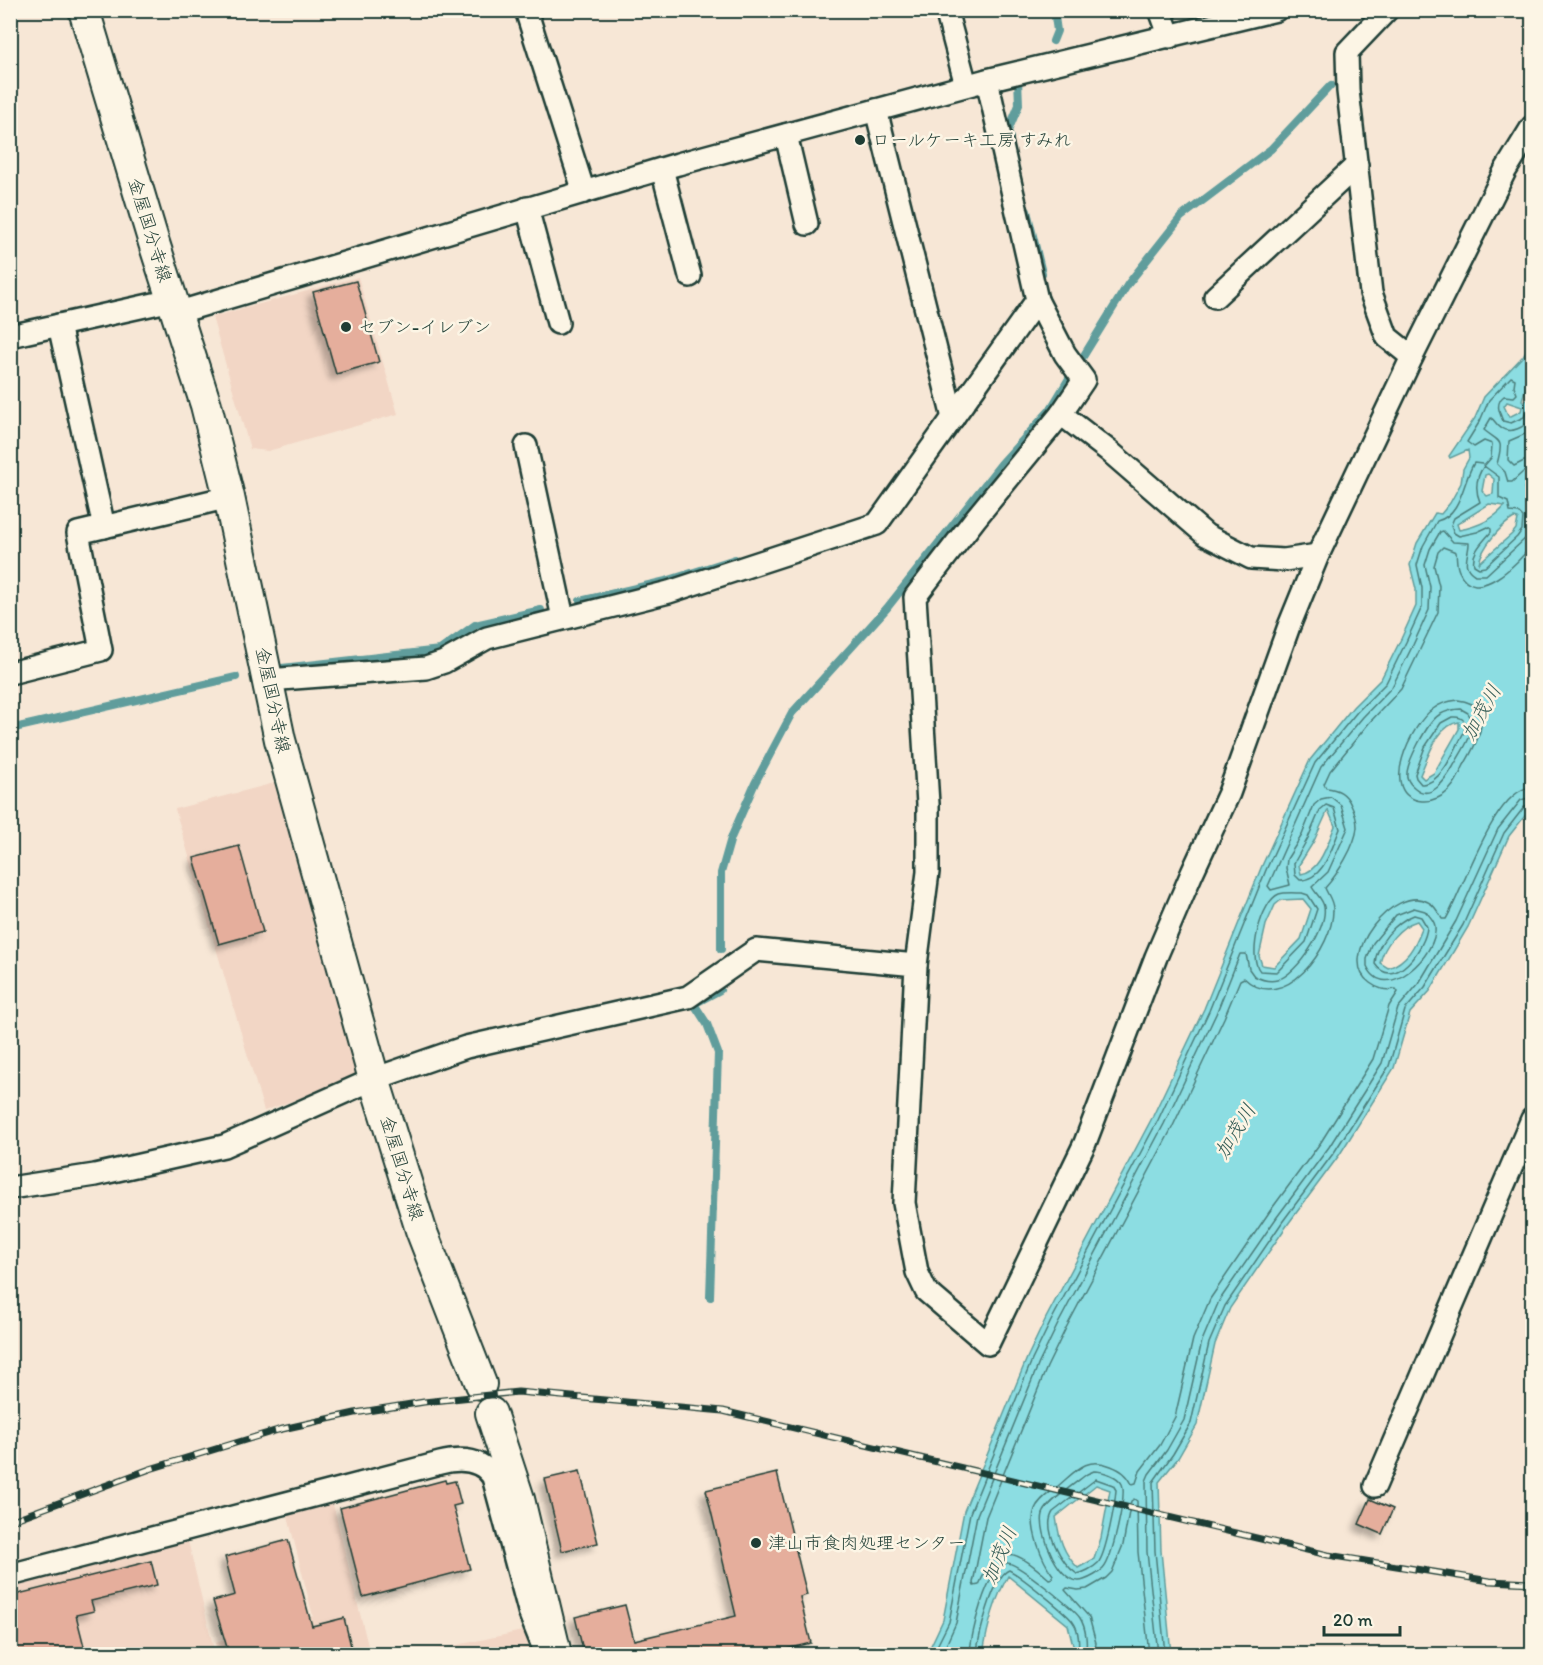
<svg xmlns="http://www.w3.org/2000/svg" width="1543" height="1665" viewBox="0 0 1543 1665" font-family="Itim,'Klee One',sans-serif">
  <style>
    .built { fill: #f2d6c5 }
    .water { fill: #8cdde2; stroke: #609d9c; stroke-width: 1.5; fill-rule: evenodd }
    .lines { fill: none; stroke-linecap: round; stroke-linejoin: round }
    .shore { stroke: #4b7d7a; stroke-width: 1.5 }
    .stream { stroke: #609d9c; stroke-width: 8 }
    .building { fill: #e5ae9c; stroke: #1f3d34; stroke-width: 1.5; filter: url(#shadow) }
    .street-casing { stroke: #1f3d34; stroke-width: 26 }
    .secondary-casing { stroke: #1f3d34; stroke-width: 34 }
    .street { stroke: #fcf5e5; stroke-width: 21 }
    .secondary { stroke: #fcf5e5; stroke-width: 30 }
    .rail-casing { stroke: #1f3d34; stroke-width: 7 }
    .rail { stroke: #fcf5e5; stroke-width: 4.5; stroke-dasharray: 14; stroke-linecap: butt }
    .poi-dot { fill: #1f3d34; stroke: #fcf5e5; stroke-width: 2 }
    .labels { text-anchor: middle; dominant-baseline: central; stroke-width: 5; stroke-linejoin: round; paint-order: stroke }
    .poi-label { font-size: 18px; fill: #1f3d34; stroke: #fcf5e5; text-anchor: start }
    .street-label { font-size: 18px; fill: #1f3d34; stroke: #fcf5e5 }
    .water-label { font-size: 20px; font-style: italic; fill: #355d57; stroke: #fcf5e5 }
  </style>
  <defs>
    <filter id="shadow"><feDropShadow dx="-5.5" dy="5.5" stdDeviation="3" flood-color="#0004"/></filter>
  </defs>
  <rect width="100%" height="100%" fill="#f7e7d6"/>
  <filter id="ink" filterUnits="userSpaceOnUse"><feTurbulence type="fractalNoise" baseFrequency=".0167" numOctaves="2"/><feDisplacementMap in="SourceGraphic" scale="12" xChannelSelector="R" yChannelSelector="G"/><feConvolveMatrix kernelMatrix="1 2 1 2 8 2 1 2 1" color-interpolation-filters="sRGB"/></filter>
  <g filter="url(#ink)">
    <g class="built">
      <polygon points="358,277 398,414 268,451 250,449 212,317"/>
      <polygon points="278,782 363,1075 264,1111 175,809"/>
      <polygon points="332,1500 370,1654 218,1654 215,1643 313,1616 287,1513"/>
      <polygon points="188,1541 215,1654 14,1654 10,1640 10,1587"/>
      <polygon points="527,1630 533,1654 415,1654"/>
    </g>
    <path class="water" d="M1532,340v48l-7,2 -3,10 2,2 8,-6v85l-8,7 6,5 2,-1v315l-23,29 -41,91 -38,64 -20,22 -16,55 -54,86 -52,70 -58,84 -15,36 -18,81 -19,33 -19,24 2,69 10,103h-100l2,-9 -5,-20 -60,-49c-13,23 -21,52 -25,78h-56l16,-34 21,-109 63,-153 19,-40 106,-200 52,-109 57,-141 49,-108 43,-53 28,-28 20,-40 15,-33v-17l-6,-24 7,-22 18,-30 6,1 9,-11 11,-20 2,-14 6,-11 -1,-8 -18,8 -1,-2 26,-38 9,-21 39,-41zM1507,402l15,5 -1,4 -12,6 -5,-11zM1488,474l6,5 -1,15 -6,2 -5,-5 3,-16zM1489,504l16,2c-12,14 -29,21 -46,24l-2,-6zM1514,518l4,1 -2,10 -4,5 -33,29c3,-16 21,-37 35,-45zM1459,722v7l-25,44 -10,6 -4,-4c8,-18 17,-50 39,-53zM1328,810l7,16c-7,16 -15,46 -34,48l-2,-9 15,-24zM1303,899l8,10 -10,30 -27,28 -12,-2 -3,-9 7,-31 9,-20 6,-5zM1417,921l5,7c-7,18 -15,34 -34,40l-8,-5c4,-18 20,-37 37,-42zM1096,1485l14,5 -9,48 -7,21 -16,9c-15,-15 -19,-30 -22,-51z"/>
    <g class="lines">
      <g class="shore">
        <path d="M1532,419c-7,7 -21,16 -31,9 -5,-3 -6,-8 -10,-10l-7,12c16,13 20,8 13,34l8,8 3,10h4l11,-10 9,-3"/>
        <polyline points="1532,431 1509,441 1508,460 1514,466 1524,461 1532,460"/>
        <path d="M1532,545c-13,17 -57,63 -73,26 -3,-6 -2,-13 -3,-19l-13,-5 -5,5 -4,14 5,20 -1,26 -37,77 -32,34 -39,48 -6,13 2,4c12,1 20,5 25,17 3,6 6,15 6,22 -1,18 -20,48 -32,61 3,7 8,13 8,21 1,38 -50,107 -89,69l-4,2 -16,38 -52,110 -106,200 -19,39 -61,150 -13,66 1,3 5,-1c19,-47 39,-33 70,-6l4,-1v-3c-11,-14 -25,-49 -18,-66 4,-10 15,-16 23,-23 18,-15 28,-30 53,-20 10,4 16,8 21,18l4,-1 4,-12 20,-26 15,-28 18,-78 17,-40 60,-88 51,-69 52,-83 16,-53 9,-14 -2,-3c-11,2 -18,0 -26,-6 -36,-25 25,-100 58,-81 7,3 11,11 14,17h4c18,-30 48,-130 86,-132"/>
        <path d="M1458,700c41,5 18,45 6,65 -4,8 -7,17 -14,24 -6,7 -18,13 -28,12 -46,-5 -10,-78 11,-92 7,-6 16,-8 25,-9z"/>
        <path d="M1461,709l7,4 4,7c2,16 -11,32 -19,47 -7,12 -22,35 -38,21 -4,-3 -7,-7 -8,-11 -2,-13 21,-55 32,-62 7,-4 14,-6 22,-6z"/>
        <path d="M1452,717c12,-1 15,5 12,15 -8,15 -23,54 -43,52l-5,-6 -1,-4 10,-27 16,-24z"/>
        <path d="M1326,805l8,3 6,21c-8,18 -16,51 -40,51l-5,-5 -1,-12 14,-25 12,-28z"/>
        <path d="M1302,893l6,2 9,14 -11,33 -29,30 -17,-1c-13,-14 1,-70 19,-77 6,-2 16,-1 23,-1z"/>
        <path d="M1414,908l11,3c4,4 9,9 10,15 4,28 -50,80 -68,40v-7l6,-16 23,-28z"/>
        <path d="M1414,915l7,2 6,10c-1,20 -33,65 -52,37 1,-20 20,-42 39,-49z"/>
        <path d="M1094,1471c9,0 24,5 28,13 5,10 -10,76 -19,85 -4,4 -13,9 -19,11 -24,9 -46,-48 -41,-66 3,-11 34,-32 44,-40z"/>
        <path d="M1096,1479l17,6 3,5c-1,14 -10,64 -18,73 -5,5 -15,10 -21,11 -15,-10 -35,-45 -24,-62z"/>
        <path d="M933,1654l16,-32 21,-109 62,-153 19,-39 107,-201 51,-109 57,-141 49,-107 42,-51 29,-29 20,-41 16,-35v-19l-5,-23 6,-19 14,-25c25,-6 26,-41 37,-58l8,1 2,2c-8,11 -9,24 -4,36l-26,16 -3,7 3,8 5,3 18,-4 11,-5 3,2v3c-8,10 -20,20 -17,33l5,3 6,-1 32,-30 5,-7 1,-13 -4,-4 -9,-1 -2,-10 -9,-4v-21l-15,-11 7,-8 1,-14 -8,-3 -10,6 -7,-5 13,-21 9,-21 22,-23 4,2 -1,7 3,8 -3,3 -10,-1c-9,7 -5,16 -1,25l8,2 13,-6 5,-11 3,-3"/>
        <path d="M942,1654l14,-31 21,-108 62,-152 19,-39 106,-200 52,-110 24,-60h6l3,15 5,7c6,3 16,6 23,4 20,-5 51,-53 47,-73 -1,-8 -9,-14 -12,-20l16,-15 20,-44 -7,-23 -10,-8 -10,2 -7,6 -12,30 -15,24 -1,9 4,17 -19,5 -3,-4 53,-119 42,-50 29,-30 21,-42 16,-35 1,-23 -5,-22 5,-16 10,-17 3,-1 10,11 16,1c0,13 -9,23 6,32h11l41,-38 5,-17 -4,-11 4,-3"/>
        <path d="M970,1654c0,-17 17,-88 37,-91 10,-1 67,46 73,55 6,10 8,26 5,36"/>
        <path d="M977,1654c1,-16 16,-78 32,-84 9,4 58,43 64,52 6,8 7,23 4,32"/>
        <polyline points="1094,1654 1096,1643 1089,1617 1065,1590 1067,1588 1078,1590 1087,1589 1106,1578 1112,1572 1123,1545 1131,1501 1134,1499 1137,1501 1138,1552 1149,1654"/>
        <polyline points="1158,1654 1147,1552 1146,1481 1149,1474 1167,1450 1184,1420 1202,1341 1219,1301 1277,1217 1329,1147 1382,1063 1398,1008 1419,983 1456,921 1498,829 1521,800 1532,797"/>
        <polyline points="1165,1654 1155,1551 1153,1482 1173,1454 1191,1423 1209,1343 1225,1306 1283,1221 1335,1151 1389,1066 1405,1010 1425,987 1463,925 1504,833 1525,806 1532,804"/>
      </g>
      <g class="stream">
        <polyline points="1053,41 1057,31 1054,10"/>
        <polyline points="1010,138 1008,131 1019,105 1018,79"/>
        <polyline points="1027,211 1042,273"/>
        <polyline points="1081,360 1128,284 1181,217 1271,149 1331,85"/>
        <polyline points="580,601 666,581 735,559"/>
        <polyline points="282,668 440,650 475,625 541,610"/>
        <polyline points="10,729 236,677"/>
        <polyline points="721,949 721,873 731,838 755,783 792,713 887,608 1001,464 1050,410 1071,375"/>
        <polyline points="710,1297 718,1053 707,1024 694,1004 720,990"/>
      </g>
    </g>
    <g class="building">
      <polygon points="356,281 379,362 336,374 313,292"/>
      <polygon points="239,846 263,932 219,944 194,858"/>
      <polygon points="580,1471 598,1543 562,1551 545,1479"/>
      <polygon points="777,1473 807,1595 800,1597 811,1643 765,1654 584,1654 575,1617 625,1605 634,1640 736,1616 706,1490"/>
      <polygon points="445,1480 446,1483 455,1481 461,1504 453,1506 470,1569 363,1597 340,1508"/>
      <polygon points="1370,1499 1393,1509 1382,1534 1359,1524"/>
      <polygon points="288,1540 312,1626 344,1618 353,1654 229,1654 213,1601 235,1595 225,1557"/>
      <polygon points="151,1561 157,1585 91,1601 94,1611 76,1615 86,1654 15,1654 10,1633 10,1596"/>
    </g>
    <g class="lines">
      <g class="street-casing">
        <g id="street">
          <polyline points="526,10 584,192"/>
          <polyline points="946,10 966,85"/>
          <polyline points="1160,10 1170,37"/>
          <polyline points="1387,10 1347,52 1348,91 1371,293 1387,337 1412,357"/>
          <polyline points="876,110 953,418"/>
          <polyline points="786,135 807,224"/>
          <polyline points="662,169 690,276"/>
          <polyline points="527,208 558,323"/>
          <polyline points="1215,297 1357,165"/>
          <polyline points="1037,300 1065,354 1084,380 1061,414"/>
          <polyline points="176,313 678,164 987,80 1276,10"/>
          <polyline points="59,325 104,527"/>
          <polyline points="10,336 172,300"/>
          <polyline points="526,446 563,618"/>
          <polyline points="10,673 101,650 78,533 229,497"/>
          <polyline points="268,680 426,668 444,662 487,638 669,592 877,524 1037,300 987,80"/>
          <polyline points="916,965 928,872 928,804 915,597 975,519 1061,414 1109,451 1206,535 1251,558 1284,560 1318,555"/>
          <polyline points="10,1188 95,1175 224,1146 374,1079 466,1047 688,997 756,950 916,965 904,1203 917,1272 926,1291 988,1344 1085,1143 1156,957 1192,873 1229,793 1289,626 1318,555 1412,357 1505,171 1532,127"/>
          <polyline points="1375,1486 1532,1119"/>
          <path d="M10,1575l430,-112c20,-5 41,-5 53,14l37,137 14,35"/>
        </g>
      </g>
      <g class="secondary-casing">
        <g id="secondary">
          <polyline points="84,10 154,243 206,405 229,497 280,740 374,1079 421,1230 481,1384"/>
          <polyline points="491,1413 519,1499 556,1654"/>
        </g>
      </g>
      <use href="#street" class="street"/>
      <use href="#secondary" class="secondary"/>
      <g class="rail-casing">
        <polyline id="rail" points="10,1521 150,1469 278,1430 355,1413 424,1402 518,1392 723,1411 1328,1555 1490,1581 1532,1583"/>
      </g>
      <use href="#rail" class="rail"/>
    </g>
  </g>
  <g class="poi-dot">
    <circle cx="860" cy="140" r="6"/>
    <circle cx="346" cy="327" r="6"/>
    <circle cx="756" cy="1543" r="6"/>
  </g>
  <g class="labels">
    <g class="poi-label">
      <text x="872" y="140">ロールケーキ工房 すみれ</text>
      <text x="358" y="327">セブン-イレブン</text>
      <text x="768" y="1543">津山市食肉処理センター</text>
    </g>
    <g class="street-label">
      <text transform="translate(150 230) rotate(73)">金屋国分寺線</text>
      <text transform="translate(273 700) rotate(78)">金屋国分寺線</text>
      <text transform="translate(402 1168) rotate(73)">金屋国分寺線</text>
    </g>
    <g class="water-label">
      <text transform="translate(1481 712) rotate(-61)">加茂川</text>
      <text transform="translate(1235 1131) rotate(-59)">加茂川</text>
      <text transform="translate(999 1555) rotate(-67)">加茂川</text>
    </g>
  </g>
  <rect width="1543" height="1665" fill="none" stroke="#fcf5e5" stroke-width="36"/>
  <rect x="18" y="18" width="1507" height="1629" fill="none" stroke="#1f3d34" stroke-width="2" filter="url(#ink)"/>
  <path d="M1324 1626v9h76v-9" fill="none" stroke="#1f3d34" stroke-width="3"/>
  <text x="1333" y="1626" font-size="18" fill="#1f3d34" stroke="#fcf5e5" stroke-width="4.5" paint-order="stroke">20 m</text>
</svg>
